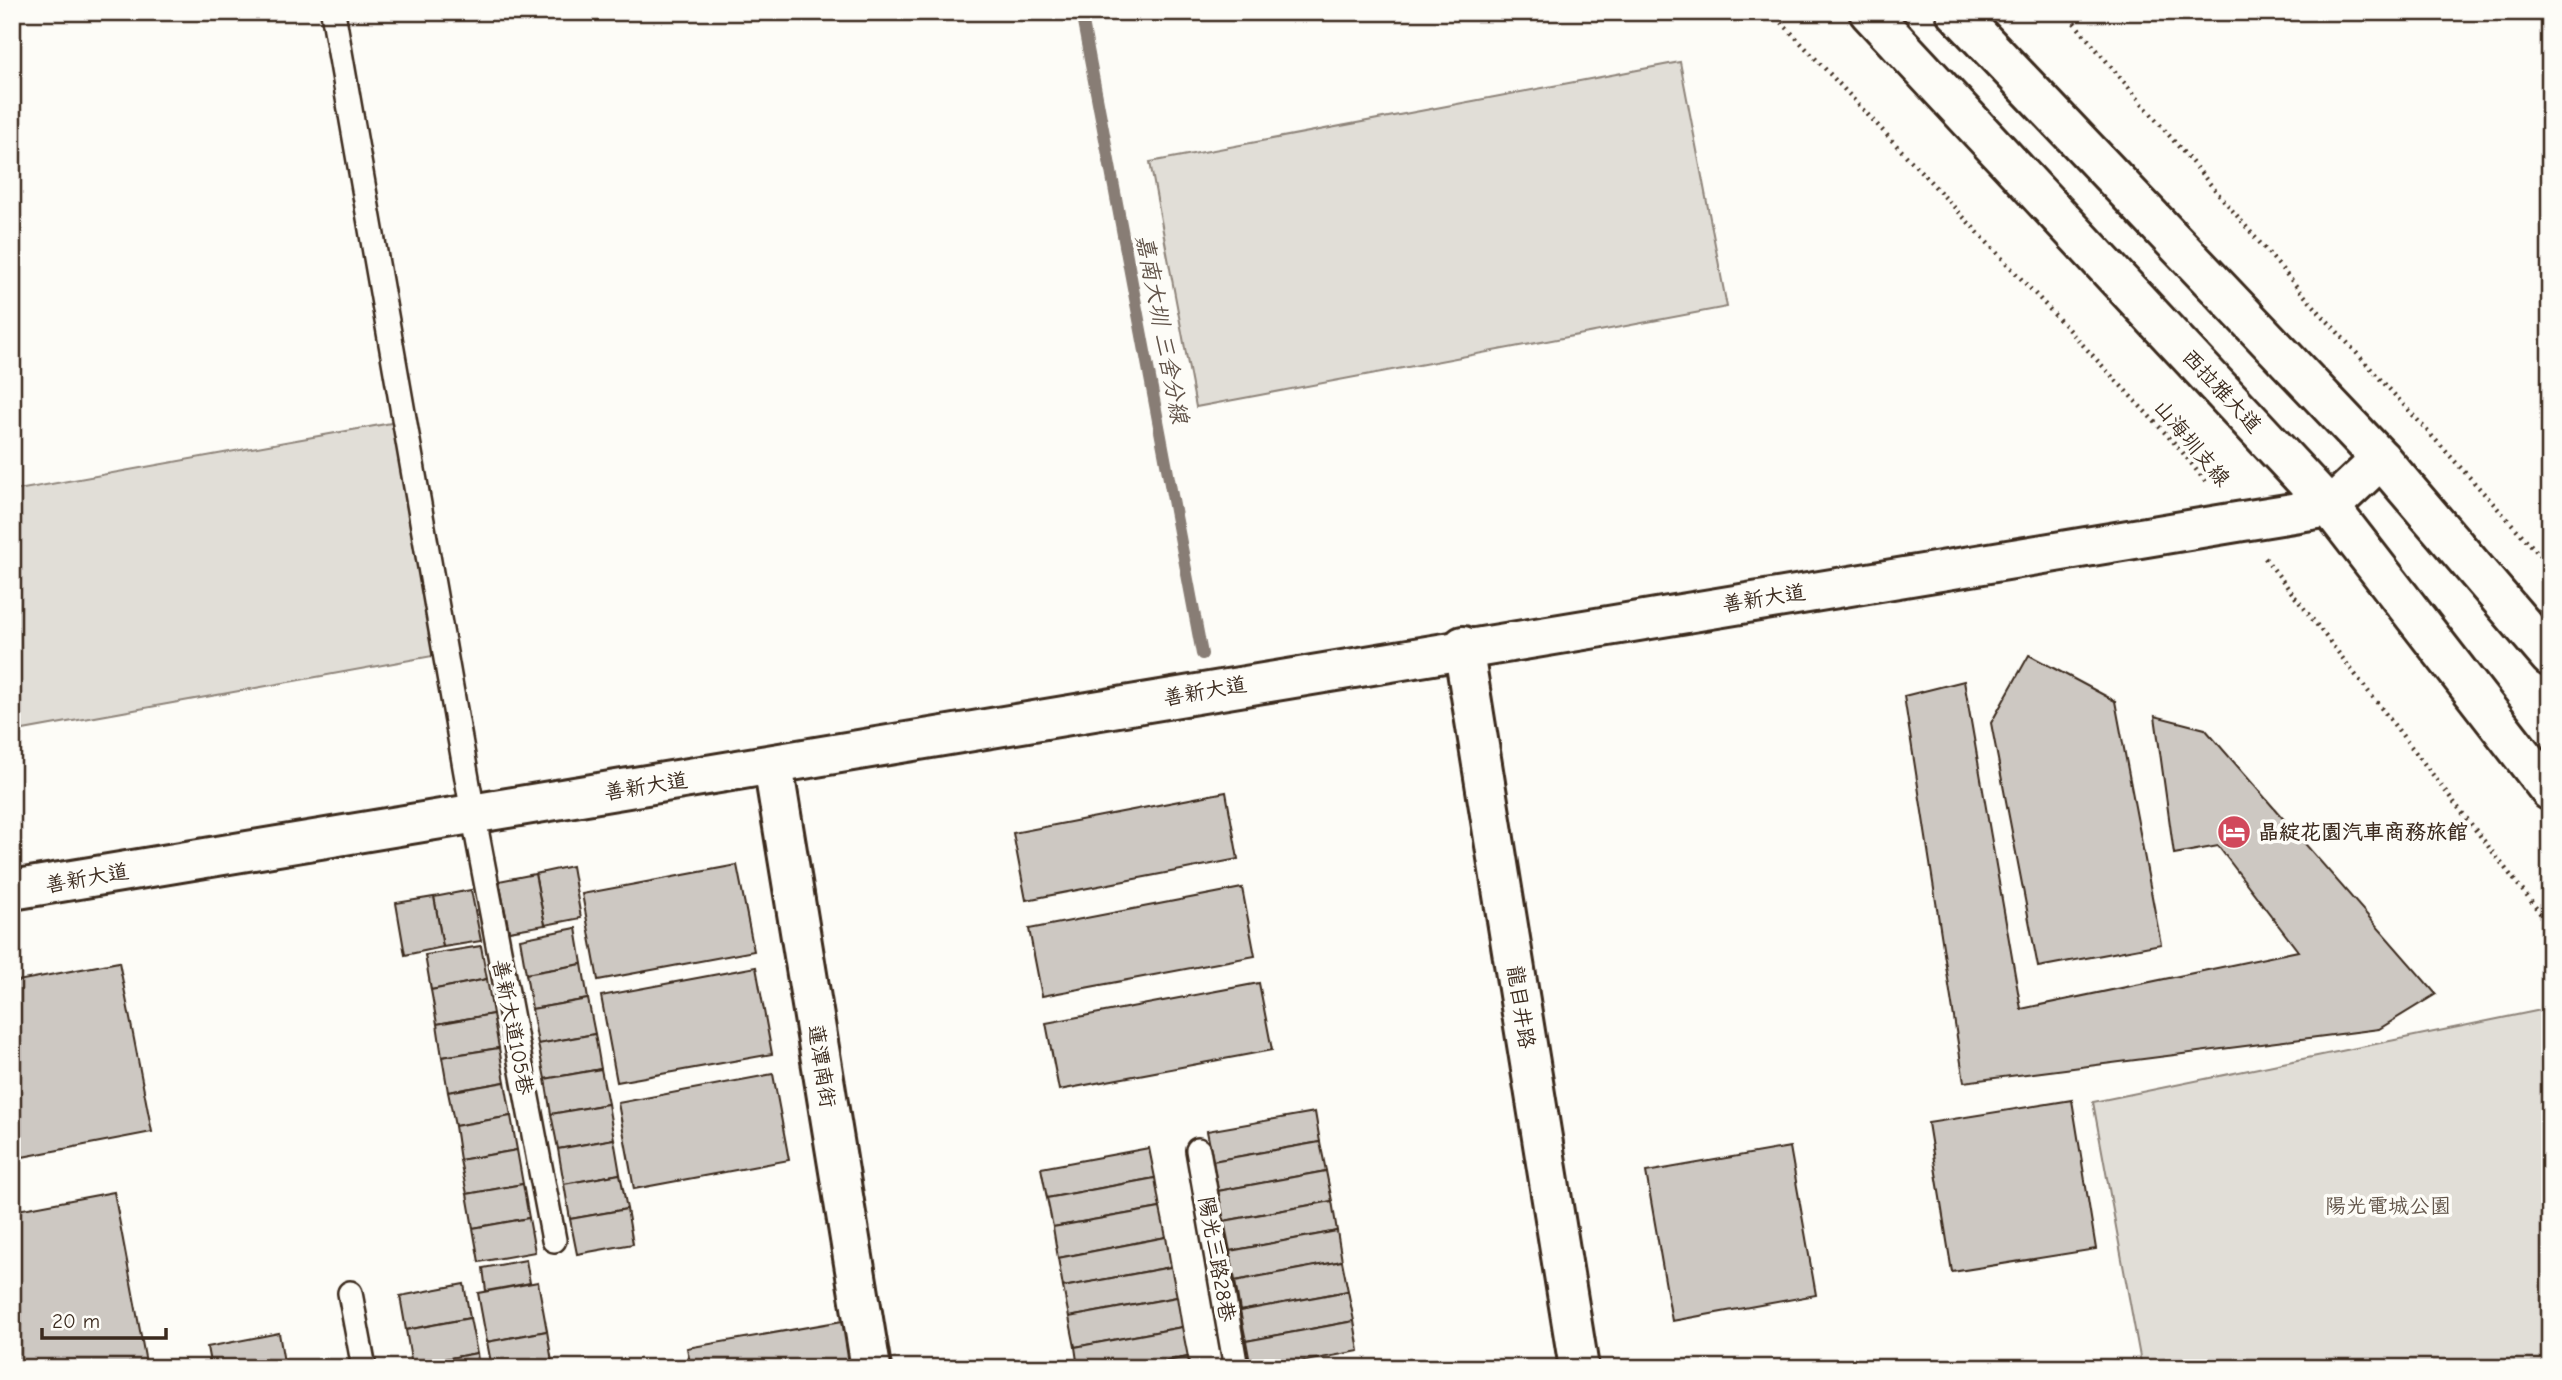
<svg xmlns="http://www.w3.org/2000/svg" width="2562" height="1380" viewBox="0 0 2562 1380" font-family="'Comic Neue','LXGW WenKai TC',sans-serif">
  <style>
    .green { fill: #e1ded7; stroke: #8e847a; stroke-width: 2 }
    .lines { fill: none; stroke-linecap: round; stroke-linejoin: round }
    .stream { stroke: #887d74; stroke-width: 12 }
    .building { fill: #cdc8c2; stroke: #3b2a1e; stroke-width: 2 }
    .lane-casing { stroke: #3b2a1e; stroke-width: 28 }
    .street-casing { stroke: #3b2a1e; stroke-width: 44 }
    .secondary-casing { stroke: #3b2a1e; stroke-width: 44 }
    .path { stroke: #3b2a1e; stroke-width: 4.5; stroke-dasharray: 2 5; stroke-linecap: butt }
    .lane { stroke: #fdfcf7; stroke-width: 23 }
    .street { stroke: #fdfcf7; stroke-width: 38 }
    .secondary { stroke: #fdfcf7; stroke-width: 38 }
    .labels { text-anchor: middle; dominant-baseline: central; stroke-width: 7; stroke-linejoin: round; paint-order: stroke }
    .street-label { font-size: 21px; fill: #3b2a1e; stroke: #fdfcf7 }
    .poi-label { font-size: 21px; font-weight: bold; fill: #3b2a1e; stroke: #fdfcf7; text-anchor: start }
    .park-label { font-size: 21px; fill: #64574c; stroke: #fdfcf7 }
    .water-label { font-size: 23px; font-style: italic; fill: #615349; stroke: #fdfcf7 }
  </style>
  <rect width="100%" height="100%" fill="#fdfcf7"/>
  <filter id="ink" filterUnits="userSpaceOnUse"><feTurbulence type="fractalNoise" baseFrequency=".0143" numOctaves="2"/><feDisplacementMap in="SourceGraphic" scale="14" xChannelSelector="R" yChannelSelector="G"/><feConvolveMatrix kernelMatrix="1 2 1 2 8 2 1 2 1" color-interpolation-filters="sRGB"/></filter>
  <g filter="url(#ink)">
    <g class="green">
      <polygon points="1680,62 1727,307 1196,407 1150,162"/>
      <polygon points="397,422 438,655 12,732 12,491"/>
      <polygon points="2541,1010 2550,1010 2550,1368 2142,1368 2093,1102"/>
    </g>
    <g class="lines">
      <polyline class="stream" points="1081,12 1202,654"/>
    </g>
    <g class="building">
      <polygon points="2029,655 2115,701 2161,944 2038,967 1991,723"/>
      <polygon points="1964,681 2021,1009 2298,951 2218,846 2174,854 2155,716 2205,729 2436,994 2379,1029 1964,1082 1904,696"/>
      <polygon points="1226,792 1238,859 1026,900 1013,833"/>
      <polygon points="737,865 754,951 598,980 582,894"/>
      <polygon points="572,866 581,918 545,925 535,874"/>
      <polygon points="535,874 545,925 509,931 499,881"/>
      <polygon points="1242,888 1255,956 1042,996 1029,929"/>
      <polygon points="471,890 481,941 443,947 434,897"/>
      <polygon points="434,897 443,947 405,955 396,903"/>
      <polygon points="576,928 582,964 526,974 520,939"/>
      <polygon points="481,946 487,979 431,990 425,955"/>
      <polygon points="119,962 152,1132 12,1159 12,982"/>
      <polygon points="582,964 588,999 532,1009 526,974"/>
      <polygon points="756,967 772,1054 617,1082 601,996"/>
      <polygon points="487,979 493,1014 437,1024 431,990"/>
      <polygon points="1259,983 1272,1050 1059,1090 1046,1023"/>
      <polygon points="588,999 595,1034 538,1044 532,1009"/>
      <polygon points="493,1014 499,1048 442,1057 437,1024"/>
      <polygon points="595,1034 601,1069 545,1079 538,1044"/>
      <polygon points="499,1048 505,1082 448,1092 442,1057"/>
      <polygon points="601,1069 608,1104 551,1114 545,1079"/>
      <polygon points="773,1074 789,1160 634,1189 618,1103"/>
      <polygon points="505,1082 511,1116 455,1126 448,1092"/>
      <polygon points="2072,1100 2096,1249 1952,1272 1928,1123"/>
      <polygon points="608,1104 614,1139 558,1149 551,1114"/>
      <polygon points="1315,1112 1320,1142 1213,1161 1207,1131"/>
      <polygon points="511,1116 517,1150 460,1160 455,1126"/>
      <polygon points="614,1139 620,1174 564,1184 558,1149"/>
      <polygon points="1320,1142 1326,1171 1218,1191 1213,1161"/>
      <polygon points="1790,1147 1816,1295 1672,1321 1646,1172"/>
      <polygon points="1149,1148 1155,1178 1047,1198 1041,1168"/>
      <polygon points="517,1150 523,1184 467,1194 460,1160"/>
      <polygon points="1326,1171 1332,1201 1224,1221 1218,1191"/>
      <polygon points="620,1174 627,1209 570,1219 564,1184"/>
      <polygon points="1155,1178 1160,1208 1053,1227 1047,1198"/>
      <polygon points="523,1184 529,1218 473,1228 467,1194"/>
      <polygon points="114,1192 147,1368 12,1368 12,1211"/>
      <polygon points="1332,1201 1337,1231 1230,1251 1224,1221"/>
      <polygon points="1160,1208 1166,1237 1058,1258 1053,1227"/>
      <polygon points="627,1209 633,1244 577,1254 570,1219"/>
      <polygon points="529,1218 535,1252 479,1262 473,1228"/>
      <polygon points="1337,1231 1342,1261 1235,1281 1230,1251"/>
      <polygon points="1166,1237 1171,1267 1063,1287 1058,1258"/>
      <polygon points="526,1260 530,1283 486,1291 483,1268"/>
      <polygon points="1342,1261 1348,1291 1240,1311 1235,1281"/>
      <polygon points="1171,1267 1177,1297 1069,1317 1063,1287"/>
      <polygon points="538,1282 547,1331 487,1342 478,1293"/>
      <polygon points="464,1284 470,1318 406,1330 400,1296"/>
      <polygon points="1348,1291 1354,1321 1246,1341 1240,1311"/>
      <polygon points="1177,1297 1182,1327 1075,1347 1069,1317"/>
      <polygon points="470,1318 477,1353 412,1365 406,1330"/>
      <polygon points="854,1319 863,1368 691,1368 687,1348"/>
      <polygon points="1354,1321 1359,1351 1268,1368 1251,1368 1246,1341"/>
      <polygon points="1182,1327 1188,1357 1131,1368 1078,1368 1075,1347"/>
      <polygon points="547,1331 553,1368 492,1368 487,1342"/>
      <polygon points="279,1333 285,1368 211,1368 207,1347"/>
      <polygon points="477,1353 479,1368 412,1368 412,1365"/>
      <polygon points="1188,1357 1190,1368 1131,1368"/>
    </g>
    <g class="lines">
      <g class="lane-casing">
        <g id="lane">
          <polyline points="333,12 473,813 554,1240"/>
          <polyline points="1198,1150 1236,1368"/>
          <polyline points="350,1293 364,1368"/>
        </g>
      </g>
      <g class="street-casing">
        <g id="street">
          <polyline points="1463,646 1579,1368"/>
          <polyline points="773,765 871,1368"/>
          <path d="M12,890c773,-129 1545,-259 2318,-383l51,-48"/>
        </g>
      </g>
      <g class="secondary-casing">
        <g id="secondary">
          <polyline points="1869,12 2330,507 2550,791"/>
          <polyline points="1956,12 2381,459 2550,657"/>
        </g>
      </g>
      <g class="path">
        <polyline points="1772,12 2180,449 2208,485"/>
        <polyline points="2065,12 2303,294 2550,566"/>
        <polyline points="2265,558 2550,926"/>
      </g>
      <use href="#lane" class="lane"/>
      <use href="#street" class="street"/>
      <use href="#secondary" class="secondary"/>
    </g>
  </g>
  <defs>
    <g id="hotel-disc" transform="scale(1.75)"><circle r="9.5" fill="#d1495b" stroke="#fdfcf7"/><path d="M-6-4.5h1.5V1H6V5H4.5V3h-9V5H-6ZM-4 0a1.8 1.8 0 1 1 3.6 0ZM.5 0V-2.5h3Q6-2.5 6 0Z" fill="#fff"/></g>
  </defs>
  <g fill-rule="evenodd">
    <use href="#hotel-disc" x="2234" y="832"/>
  </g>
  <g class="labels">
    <g class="street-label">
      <text transform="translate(2222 391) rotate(47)">西拉雅大道</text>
      <text transform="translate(2192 443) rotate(50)">山海圳支線</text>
      <text transform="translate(1764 598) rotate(-9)">善新大道</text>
      <text transform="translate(1205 691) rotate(-10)">善新大道</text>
      <text transform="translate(646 786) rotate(-9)">善新大道</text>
      <text transform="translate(87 878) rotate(-10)">善新大道</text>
      <text transform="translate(1521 1007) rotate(81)">龍目井路</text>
      <text transform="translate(513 1027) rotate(79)">善新大道105巷</text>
      <text transform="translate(822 1066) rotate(81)">蓮潭南街</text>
      <text transform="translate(1217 1259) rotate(80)">陽光三路28巷</text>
    </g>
    <g class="poi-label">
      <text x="2258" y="832">晶綻花園汽車商務旅館</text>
    </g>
    <g class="park-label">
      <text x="2388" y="1206">陽光電城公園</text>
    </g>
    <g class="water-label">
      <text transform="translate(1162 329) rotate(79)">嘉南大圳 三舍分線</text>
    </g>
  </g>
  <rect width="2562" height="1380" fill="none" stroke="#fdfcf7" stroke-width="42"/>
  <rect x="21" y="21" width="2520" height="1338" fill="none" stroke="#3b2a1e" stroke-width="2.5" filter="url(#ink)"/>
  <path d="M42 1328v10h124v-10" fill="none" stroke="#3b2a1e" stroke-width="3.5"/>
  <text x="52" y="1328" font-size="21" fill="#3b2a1e" stroke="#fdfcf7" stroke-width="5" paint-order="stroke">20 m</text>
</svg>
